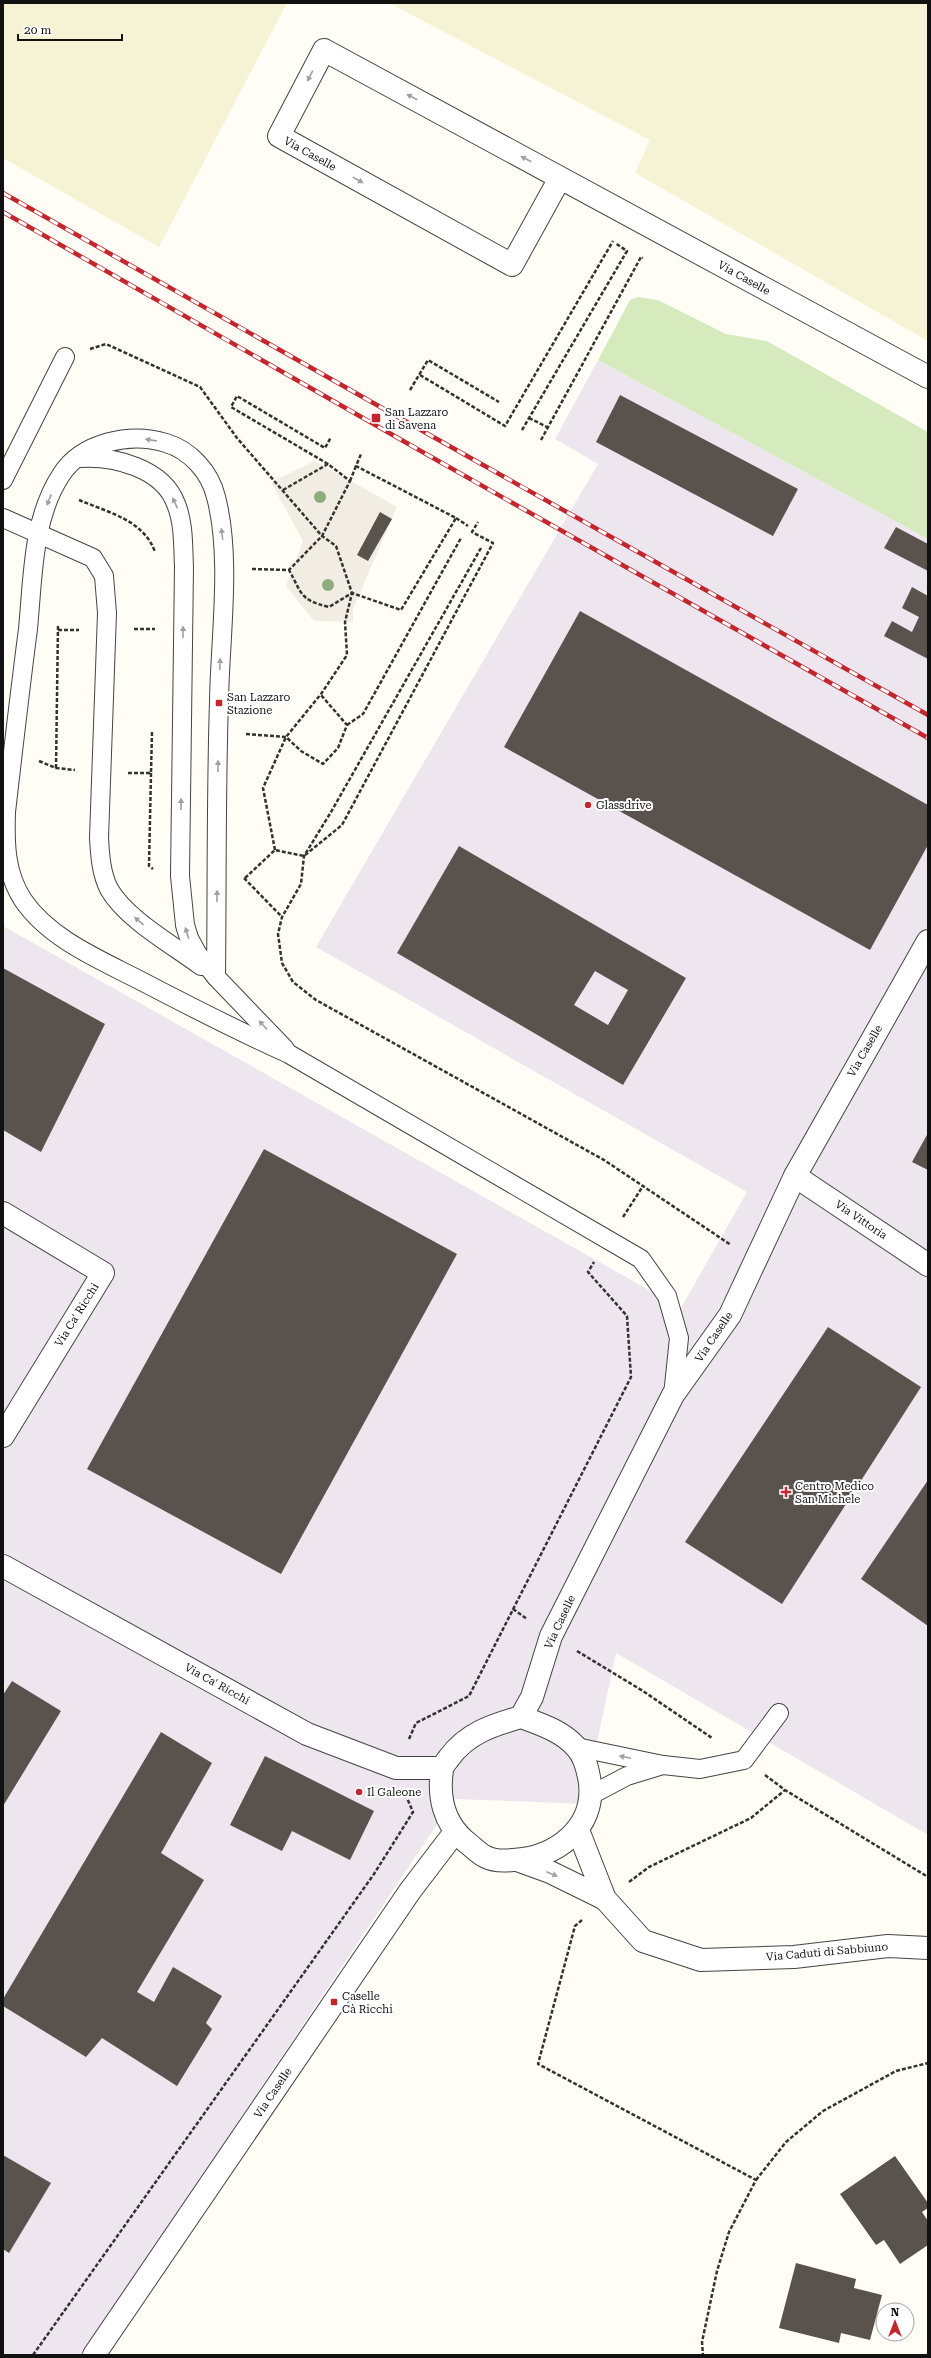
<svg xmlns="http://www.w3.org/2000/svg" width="931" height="2358" viewBox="0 0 931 2358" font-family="'Roboto Serif',serif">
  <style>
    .industrial { fill: #eee6ef }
    .farmland { fill: #f6f3d4 }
    .green { fill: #d5ebbd }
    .plaza { fill: #f1ede2 }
    .building { fill: #5a524d; fill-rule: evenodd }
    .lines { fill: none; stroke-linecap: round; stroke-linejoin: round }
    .service-casing { stroke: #444; stroke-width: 20 }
    .minor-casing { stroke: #444; stroke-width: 24 }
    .tertiary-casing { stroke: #444; stroke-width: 24 }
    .path { stroke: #333; stroke-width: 2.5; stroke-dasharray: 4 2; stroke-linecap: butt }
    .service { stroke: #fff; stroke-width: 18 }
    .minor { stroke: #fff; stroke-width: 22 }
    .tertiary { stroke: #fff; stroke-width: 22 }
    .rail-casing { stroke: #c4262e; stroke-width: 4.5 }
    .rail { stroke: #fff; stroke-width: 3; stroke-dasharray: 9; stroke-linecap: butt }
    .tree { fill: #8dad7f }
    .oneway { fill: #a0a0a0 }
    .poi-dot { fill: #c4262e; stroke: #fff; stroke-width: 1.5 }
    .labels { text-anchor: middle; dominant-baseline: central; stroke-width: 4; stroke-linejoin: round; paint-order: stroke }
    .street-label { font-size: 11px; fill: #111; stroke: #fff }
    .poi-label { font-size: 11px; fill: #111; stroke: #fff; text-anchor: start }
  </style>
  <rect width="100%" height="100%" fill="#fffdf5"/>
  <polygon class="industrial" points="598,360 928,539 928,1835 616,1653 593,1761 589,1804 454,1799 82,2355 3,2355 3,926 681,1308 747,1192 316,947 598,464 555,439"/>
  <g class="farmland">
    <polygon points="3,3 287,3 159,247 3,158"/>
    <polygon points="389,3 928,3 928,341 635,173 650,140"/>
  </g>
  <polygon class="green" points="638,297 658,300 726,334 767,341 928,432 928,539 598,360 630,300"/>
  <polygon class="plaza" points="315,461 397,507 353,609 353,622 314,621 286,586 303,541 271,482"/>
  <g class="building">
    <polygon points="620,395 798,489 773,536 596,442"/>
    <polygon points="380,512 392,519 368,561 357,555"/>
    <polygon points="896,527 928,544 928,571 884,548"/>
    <polygon points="912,587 928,596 928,659 884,636 892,621 912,632 919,617 902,608"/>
    <polygon points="580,611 928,805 928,845 870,950 504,747"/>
    <path d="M459,846l227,132 -63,107 -226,-132zM595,971l33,19 -20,35 -34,-20z"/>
    <polygon points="3,968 105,1024 41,1152 3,1130"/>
    <polygon points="928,1133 928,1170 912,1162"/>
    <polygon points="264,1149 457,1254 281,1574 87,1469"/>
    <polygon points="828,1327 921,1387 782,1604 685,1542"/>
    <polygon points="928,1480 928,1626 861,1579"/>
    <polygon points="12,1681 61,1711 3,1806 3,1695"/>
    <polygon points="161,1732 212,1763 161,1853 204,1880 137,1992 154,2002 173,1967 222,1996 206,2023 212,2029 177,2086 102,2038 86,2057 3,2006 3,1999"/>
    <polygon points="265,1756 374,1811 350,1860 292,1831 282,1851 230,1825"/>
    <polygon points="3,2155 51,2183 9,2253 3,2249"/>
    <polygon points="895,2156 928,2203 928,2208 922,2212 928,2221 928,2245 900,2264 884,2240 876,2245 840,2194"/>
    <polygon points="796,2263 856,2279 854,2288 882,2295 870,2340 841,2333 839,2343 779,2328"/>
  </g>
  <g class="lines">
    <g class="service-casing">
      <g id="service">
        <path d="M80,458c34,-2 83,10 96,46 8,19 7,43 8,63l-4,309 5,49 4,13 8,15 19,24 69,72"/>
        <polyline points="3,480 65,357"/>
        <path d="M3,518l90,40 11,18 3,37 -8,225c1,17 2,35 10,51 17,30 64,56 92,77"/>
        <path d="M216,977c1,-92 0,-184 3,-276 1,-64 13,-143 -3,-204 -6,-25 -26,-47 -50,-54 -36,-11 -84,-1 -105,32 -29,44 -28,103 -33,154 -8,61 -15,122 -22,183 -1,30 -1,61 17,88 27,40 80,61 122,83 48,25 95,49 144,71l352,205 26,37 12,42 -6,57"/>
        <polyline points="576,1747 663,1765 700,1769 744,1760 779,1713"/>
        <polyline points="591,1795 627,1776 663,1765"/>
      </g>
    </g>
    <g class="minor-casing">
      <g id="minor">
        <polyline points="560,178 512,265 279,136 324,50 928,377"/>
        <polyline points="795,1176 928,1265"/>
        <polyline points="3,1213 103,1273 3,1436"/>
        <polyline points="3,1566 307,1734 396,1768 442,1768"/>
        <polyline points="521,1717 532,1697 551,1636 673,1395 730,1315 795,1176 928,941"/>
      </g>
    </g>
    <g class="tertiary-casing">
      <g id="tertiary">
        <path d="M521,1717c19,7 41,14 55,30 9,9 12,23 14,36 5,45 -34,75 -77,77 -8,1 -19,1 -27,-3 -7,-3 -14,-11 -21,-16 -21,-18 -27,-44 -23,-71 0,-4 5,-9 7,-12 18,-25 44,-33 72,-41z"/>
        <polyline points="578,1830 605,1899 643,1941 701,1960 794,1957 888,1946 928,1948"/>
        <polyline points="517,1860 550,1872 605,1899"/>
        <polyline points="94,2355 410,1891 455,1832"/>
      </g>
    </g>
    <g class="path">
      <polyline points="90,349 106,344 200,387 237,438 322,536 336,546 352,593 345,622 347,655 321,694 286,737 263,788 275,850"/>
      <polyline points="420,375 505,426 613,241"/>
      <polyline points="410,390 428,360 499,402"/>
      <polyline points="529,418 547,427"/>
      <polyline points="522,430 627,251 615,243"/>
      <polyline points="541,440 641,257 643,258"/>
      <polyline points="328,464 231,407 237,396 325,448 331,437"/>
      <polyline points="350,481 356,466"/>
      <polyline points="283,490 328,464 350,481 322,536 289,570"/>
      <path d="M79,500c28,12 65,20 76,52"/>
      <polyline points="456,518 468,526"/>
      <polyline points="481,548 331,812 304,856 301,884 282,917 278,934 282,963 293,982 316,1000 604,1160 731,1245"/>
      <path d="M252,569l37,1c13,23 10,30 40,37l23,-14 49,17 55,-92 -100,-52 5,-12"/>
      <polyline points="134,629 155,629"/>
      <polyline points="58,630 79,630"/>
      <polyline points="347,725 363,714 461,538"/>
      <polyline points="246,734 286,737 301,751 323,764 338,748 347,725 321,695"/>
      <polyline points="39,761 56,768 75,770"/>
      <polyline points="56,768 58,625"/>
      <polyline points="128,773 151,773 152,732"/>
      <polyline points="151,773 149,866 153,869"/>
      <polyline points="244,878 282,917"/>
      <polyline points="245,878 275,850 304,856 342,825 493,543 472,532 478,522"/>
      <polyline points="623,1217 643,1186"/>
      <polyline points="513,1609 527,1619"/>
      <polyline points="577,1651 643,1691 712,1738"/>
      <polyline points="409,1739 416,1723 469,1696 631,1377 627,1316 588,1272 594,1262"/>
      <polyline points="765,1775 785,1790 928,1877"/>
      <polyline points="629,1882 649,1867 751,1818 785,1790"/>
      <polyline points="582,1920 575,1926 538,2064 756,2180 729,2232 717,2271 702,2342 703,2355"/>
      <polyline points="756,2180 786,2142 823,2111 896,2071 928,2063"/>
      <polyline points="33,2355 374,1874 413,1812 407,1798"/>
    </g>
    <use href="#service" class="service"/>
    <use href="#minor" class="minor"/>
    <use href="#tertiary" class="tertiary"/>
    <g class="rail-casing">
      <g id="rail">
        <polyline points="3,193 428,434 928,715"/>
        <polyline points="3,212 419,450 928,738"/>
      </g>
    </g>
    <use href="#rail" class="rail"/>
  </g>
  <g class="tree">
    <circle cx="320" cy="497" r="6"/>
    <circle cx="328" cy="585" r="6"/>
  </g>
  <defs><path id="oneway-solid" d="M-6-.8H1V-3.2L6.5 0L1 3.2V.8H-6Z"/></defs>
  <g class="oneway">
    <use href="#oneway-solid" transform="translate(310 76) rotate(118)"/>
    <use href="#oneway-solid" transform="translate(412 97) rotate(-152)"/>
    <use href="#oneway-solid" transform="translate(526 159) rotate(-152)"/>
    <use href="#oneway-solid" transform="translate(358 180) rotate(29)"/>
    <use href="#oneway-solid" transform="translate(151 440) rotate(-171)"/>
    <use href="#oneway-solid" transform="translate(49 500) rotate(111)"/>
    <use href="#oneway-solid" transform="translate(175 503) rotate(-115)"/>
    <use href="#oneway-solid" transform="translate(222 534) rotate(-97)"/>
    <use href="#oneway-solid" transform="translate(183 632) rotate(-89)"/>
    <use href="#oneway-solid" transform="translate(220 664) rotate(-88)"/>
    <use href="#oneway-solid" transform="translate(218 766) rotate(-90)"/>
    <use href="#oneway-solid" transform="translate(181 804) rotate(-89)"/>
    <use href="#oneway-solid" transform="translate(217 896) rotate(-89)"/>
    <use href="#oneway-solid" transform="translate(139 921) rotate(-140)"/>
    <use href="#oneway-solid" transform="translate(187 933) rotate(-107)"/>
    <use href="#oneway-solid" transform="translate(263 1025) rotate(-133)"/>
    <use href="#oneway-solid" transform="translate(625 1757) rotate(-168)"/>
    <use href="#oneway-solid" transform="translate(552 1874) rotate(23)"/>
  </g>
  <g class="poi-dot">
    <rect x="371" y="413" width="10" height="10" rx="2"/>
    <rect x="215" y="699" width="8" height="8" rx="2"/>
    <circle cx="588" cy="805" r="4"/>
    <path d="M784 1486h4v4h4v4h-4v4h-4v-4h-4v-4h4z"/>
    <circle cx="359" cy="1792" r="4"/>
    <rect x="330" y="1998" width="8" height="8" rx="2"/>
  </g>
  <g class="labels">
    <g class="street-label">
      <text transform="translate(310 154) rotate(29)">Via Caselle</text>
      <text transform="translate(744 278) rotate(29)">Via Caselle</text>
      <text transform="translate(865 1051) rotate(-60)">Via Caselle</text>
      <text transform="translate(861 1220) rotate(34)">Via Vittoria</text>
      <text transform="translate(77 1315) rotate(-58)">Via Ca' Ricchi</text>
      <text transform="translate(714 1337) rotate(-56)">Via Caselle</text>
      <text transform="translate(560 1622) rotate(-65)">Via Caselle</text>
      <text transform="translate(217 1684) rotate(29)">Via Ca' Ricchi</text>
      <text transform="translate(827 1952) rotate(-5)">Via Caduti di Sabbiuno</text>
      <text transform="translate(273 2093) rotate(-56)">Via Caselle</text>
    </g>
    <g class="poi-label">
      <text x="385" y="412">San Lazzaro<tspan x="385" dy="13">di Savena</tspan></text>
      <text x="227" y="697">San Lazzaro<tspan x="227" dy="13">Stazione</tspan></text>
      <text x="596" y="805">Glassdrive</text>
      <text x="795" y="1486">Centro Medico<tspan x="795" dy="13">San Michele</tspan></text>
      <text x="367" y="1792">Il Galeone</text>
      <text x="342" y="1996">Caselle<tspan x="342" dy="13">Cà Ricchi</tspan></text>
    </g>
  </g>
  <rect width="931" height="2358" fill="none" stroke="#111111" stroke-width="8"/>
  <g transform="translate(895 2322)"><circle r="19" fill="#ffffff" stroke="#a0a0a0"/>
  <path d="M0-3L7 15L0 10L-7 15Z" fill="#c4262e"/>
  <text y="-6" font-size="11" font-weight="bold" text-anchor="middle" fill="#111111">N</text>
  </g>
  <path d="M18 34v6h104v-6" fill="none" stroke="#111111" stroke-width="2"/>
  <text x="24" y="34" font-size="12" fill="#111111" stroke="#ffffff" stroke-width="3" paint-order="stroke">20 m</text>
</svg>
